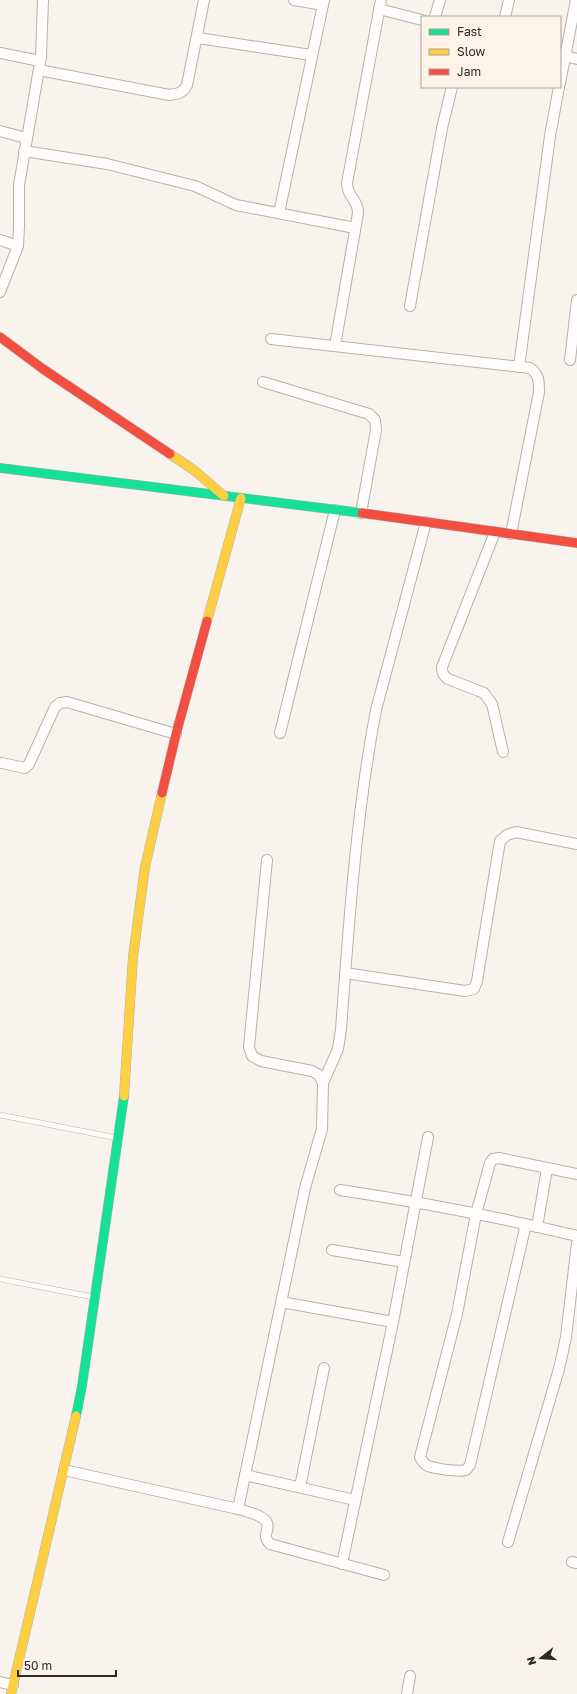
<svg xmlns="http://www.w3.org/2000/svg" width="577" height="1694" viewBox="0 0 577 1694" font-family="'Golos Text',sans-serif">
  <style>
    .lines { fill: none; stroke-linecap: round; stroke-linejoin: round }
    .lane-casing { stroke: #b7b2ae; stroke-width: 6 }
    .street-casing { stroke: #b7b2ae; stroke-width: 12 }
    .fast-casing { stroke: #b7b2ae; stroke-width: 10 }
    .slow-casing { stroke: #b7b2ae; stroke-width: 10 }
    .jam-casing { stroke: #b7b2ae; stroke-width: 10 }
    .lane { stroke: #fefdfc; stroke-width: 5 }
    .street { stroke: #fefdfc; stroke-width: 10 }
    .fast { stroke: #16e098; stroke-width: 9 }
    .slow { stroke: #ffcf43; stroke-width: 9 }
    .jam { stroke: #f24e42; stroke-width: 9 }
  </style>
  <rect width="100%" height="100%" fill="#f9f3ed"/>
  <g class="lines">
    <g class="lane-casing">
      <g id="lane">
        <polyline points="0,1115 117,1138"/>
        <polyline points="0,1279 93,1297"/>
      </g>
    </g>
    <g class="street-casing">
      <g id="street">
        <polyline points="294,0 323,5"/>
        <polyline points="379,9 422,20"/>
        <polyline points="435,17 440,0"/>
        <polyline points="505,17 509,0"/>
        <polyline points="198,38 311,55"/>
        <polyline points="0,53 40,61"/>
        <polyline points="560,55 577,59"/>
        <path d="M39,70l130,25c9,-1 14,-2 18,-10l17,-85"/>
        <polyline points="560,83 576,0"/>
        <polyline points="0,131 26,138"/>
        <polyline points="24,151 107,164 195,186 236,205 355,228"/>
        <polyline points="279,213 324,0"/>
        <polyline points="0,240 18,246"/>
        <polyline points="0,292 18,246 19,227 19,185 41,57 43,0"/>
        <polyline points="410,306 442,128 452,87"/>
        <path d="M271,339l259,29c9,7 9,12 9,24l-28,142"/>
        <path d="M335,346l23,-133c0,-15 -11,-15 -11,-30l34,-183"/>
        <polyline points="570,360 577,300"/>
        <polyline points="519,367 550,136 559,87"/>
        <polyline points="263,382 369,414 375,420 376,430 361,513"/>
        <path d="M495,532l-53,135c0,6 1,8 6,12l36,14 8,11 11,48"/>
        <polyline points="280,733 335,510"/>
        <polyline points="2,763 25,768 29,764 55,707 60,703 67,702 176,734"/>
        <polyline points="345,973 465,991 474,989 477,981 500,841 507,835 516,832 577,844"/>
        <path d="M323,1083l15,-34 3,-20c8,-107 15,-214 35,-319l50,-188"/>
        <path d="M340,1190c80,12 159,27 237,46"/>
        <path d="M526,1224l-56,241 -4,5c-8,2 -29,-1 -38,-4 -4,-2 -6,-5 -8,-9l37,-143 19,-100 14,-51 3,-4 6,-1 78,16"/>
        <polyline points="537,1227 547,1169"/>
        <polyline points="332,1250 404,1262"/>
        <polyline points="281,1302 393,1322"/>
        <path d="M64,1470l174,39c7,2 27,7 29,14 3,9 -6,11 3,21l114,31"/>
        <polyline points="245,1475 355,1500"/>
        <polyline points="300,1487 324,1368"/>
        <polyline points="238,1509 305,1188 322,1129 323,1083 319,1075 312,1071 261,1061 252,1056 249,1047 267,860"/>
        <polyline points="508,1542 559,1369 566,1337 577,1243"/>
        <polyline points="572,1562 577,1563"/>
        <polyline points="342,1564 393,1322 428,1137"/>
        <polyline points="0,1682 13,1685"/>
        <polyline points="407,1694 410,1676"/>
      </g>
    </g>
    <g class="fast-casing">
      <g id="fast">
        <polyline points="0,468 362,513"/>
        <polyline points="76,1416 82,1386 124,1096"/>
      </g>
    </g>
    <g class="slow-casing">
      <g id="slow">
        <polyline points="170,454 195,471 224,496"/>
        <polyline points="207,621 241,498"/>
        <polyline points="124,1096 133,957 145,867 162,793"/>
        <polyline points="11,1694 76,1416"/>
      </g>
    </g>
    <g class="jam-casing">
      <g id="jam">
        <polyline points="0,337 43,369 170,454"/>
        <polyline points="362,513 577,543"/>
        <polyline points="162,793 176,734 207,621"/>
      </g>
    </g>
    <use href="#lane" class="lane"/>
    <use href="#street" class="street"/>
    <use href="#fast" class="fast"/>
    <use href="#slow" class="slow"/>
    <use href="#jam" class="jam"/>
  </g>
  <rect x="421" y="16" width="140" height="72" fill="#fff2e7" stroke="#aba299"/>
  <rect x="429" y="29" width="20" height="6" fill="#16e098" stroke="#aba299"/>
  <text x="457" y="36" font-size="12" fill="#2e2925">Fast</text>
  <rect x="429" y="49" width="20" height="6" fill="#ffcf43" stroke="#aba299"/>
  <text x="457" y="56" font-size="12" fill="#2e2925">Slow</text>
  <rect x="429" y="69" width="20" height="6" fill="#f24e42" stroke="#aba299"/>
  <text x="457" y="76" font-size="12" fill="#2e2925">Jam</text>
  <g transform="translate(541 1658) rotate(253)" stroke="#fff2e7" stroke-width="3" paint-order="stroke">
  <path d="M0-3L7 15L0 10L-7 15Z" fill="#2e2925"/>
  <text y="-6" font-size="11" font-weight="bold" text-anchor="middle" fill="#2e2925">N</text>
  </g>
  <path d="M18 1670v6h98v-6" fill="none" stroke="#2e2925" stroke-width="2"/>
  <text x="24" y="1670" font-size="12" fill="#2e2925" stroke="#fff2e7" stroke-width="3" paint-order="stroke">50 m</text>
</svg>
